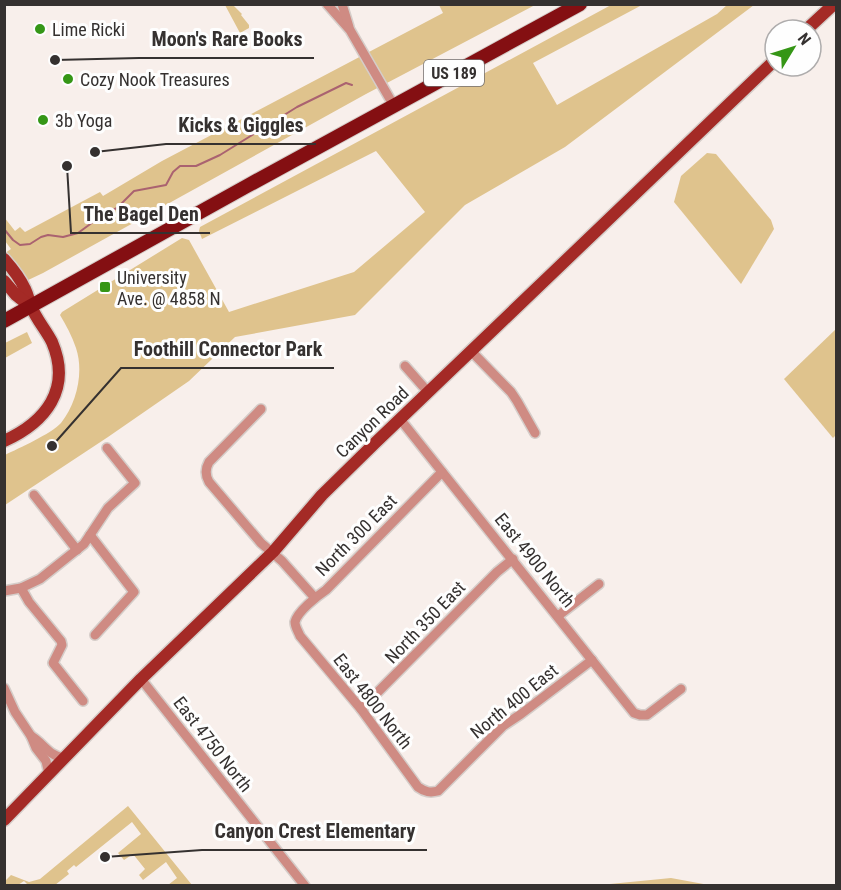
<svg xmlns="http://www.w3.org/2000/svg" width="841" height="890" viewBox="0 0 841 890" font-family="'Roboto Condensed',sans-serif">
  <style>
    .green { fill: #dfc38d }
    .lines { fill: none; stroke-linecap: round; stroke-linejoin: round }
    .stream { stroke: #aa6270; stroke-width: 2 }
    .minor-casing { stroke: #d5cdc9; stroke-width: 12 }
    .major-casing { stroke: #d5cdc9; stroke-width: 15 }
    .highway-casing { stroke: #d5cdc9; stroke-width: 16 }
    .minor { stroke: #cf8b83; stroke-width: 9 }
    .major { stroke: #a42a26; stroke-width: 12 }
    .highway { stroke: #840f12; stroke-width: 14 }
    .poi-dot { fill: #359616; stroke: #fefefe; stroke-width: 2 }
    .labels { text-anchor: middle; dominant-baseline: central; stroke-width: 6; stroke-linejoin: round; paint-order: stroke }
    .shield { fill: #fefefe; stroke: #716e6e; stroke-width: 1.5 }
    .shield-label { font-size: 16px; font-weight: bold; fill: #353130 }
    .poi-label { font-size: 18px; fill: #353130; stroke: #fefefe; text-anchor: start }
    .street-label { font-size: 18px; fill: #353130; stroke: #fefefe }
    .leader { fill: none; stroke: #353130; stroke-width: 2 }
    .callout-dot { fill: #353130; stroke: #fefefe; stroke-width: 2 }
    .callout-label { font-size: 20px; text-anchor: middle; font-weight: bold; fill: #353130; stroke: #fefefe; stroke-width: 6; stroke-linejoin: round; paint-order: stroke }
  </style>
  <rect width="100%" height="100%" fill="#f8efeb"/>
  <g class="green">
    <polygon points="454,4 535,5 366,94 43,273 5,291 5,253 11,249 5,241 4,217 15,231 20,227 25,232 100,192 103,196 162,161 443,13 439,5"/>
    <polygon points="225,5 233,5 242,14 241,15 249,25 249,28 240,33"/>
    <path d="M611,5h31l-109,58 24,42 160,-91 10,-9h27l-189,142 -100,58 -110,110 -120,22 -46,44 -81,56 -103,68v-50c14,-7 46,-21 56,-32 16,-20 23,-51 15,-75 -4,-12 -10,-23 -16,-33l2,-3 120,-74 7,2 40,72 125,-40 71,-60 -49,-61 -174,88 -3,-8 1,-4z"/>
    <polygon points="707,153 716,154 771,220 774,229 741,284 674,202 681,176"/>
    <polygon points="836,329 836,435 833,438 784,379"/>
    <polygon points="27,332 32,343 5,358 5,343"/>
    <polygon points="128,806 192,885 168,885 177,878 166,862 143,880 139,875 145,869 133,854 124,860 118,853 141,834 132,822 76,867 74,865 67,871 69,874 55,885 28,885 24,881 18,885 5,885 5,881 11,875 29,882 40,879"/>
    <polygon points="671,878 709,885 608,885 610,884"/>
  </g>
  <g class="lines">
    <polyline class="stream" points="4,229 13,240 20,245 30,244 41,237 48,235 63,237 78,233 104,214 117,208 134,191 166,185 173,172 180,166 196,166 220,155 297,107 346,83 352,85"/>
    <g class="minor-casing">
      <g id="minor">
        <polyline points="327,4 350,30 394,106"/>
        <polyline points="342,4 349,27"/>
        <polyline points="471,351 511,392 517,401 535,433"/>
        <polyline points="405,366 428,392"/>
        <path d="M261,409l-52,53c-4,7 -4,13 0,20l52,61 21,18 33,37"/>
        <polyline points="400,419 634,713 640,715 647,715 681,689"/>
        <path d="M442,472l-116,118c-9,6 -29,22 -31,32 0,5 3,9 5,14l61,73 57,78c7,5 12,6 20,4l65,-65 18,-12 71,-54"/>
        <polyline points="34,495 77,550"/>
        <polyline points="90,535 134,592 95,635"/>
        <polyline points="21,588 29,602 61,641 62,645 53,663 83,701"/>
        <polyline points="4,591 21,588 40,579 84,544 108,508 135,483 107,448"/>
        <polyline points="558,616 599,584"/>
        <polyline points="141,679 305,886"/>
        <polyline points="4,688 15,712 31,736 36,748 46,761 49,774"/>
        <polyline points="361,709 497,572 513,559"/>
        <path d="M31,736c12,7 19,21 33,22"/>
      </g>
    </g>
    <g class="major-casing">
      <g id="major">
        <polyline points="806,30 834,4"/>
        <path d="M4,259c8,9 16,19 21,30 3,6 4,12 6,17 5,13 15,24 21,36 20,47 -6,80 -48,99"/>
        <polyline points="4,281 16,295 31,307"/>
        <polyline points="4,820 141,679 273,552 322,495 375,443 775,60"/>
      </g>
    </g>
    <g class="highway-casing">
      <polyline id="highway" points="4,321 247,186 580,4"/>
    </g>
    <use href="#minor" class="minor"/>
    <use href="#major" class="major"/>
    <use href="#highway" class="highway"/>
  </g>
  <g class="poi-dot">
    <circle cx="40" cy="29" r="6"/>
    <circle cx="68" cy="79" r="6"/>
    <circle cx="43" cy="120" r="6"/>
    <rect x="99" y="281" width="12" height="12" rx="3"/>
  </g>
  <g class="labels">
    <rect class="shield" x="424" y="60" width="60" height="26" rx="4.5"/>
    <g class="shield-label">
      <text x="454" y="73">US 189</text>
    </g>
    <g class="poi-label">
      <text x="52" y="29">Lime Ricki</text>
      <text x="80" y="79">Cozy Nook Treasures</text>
      <text x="55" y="120">3b Yoga</text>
      <text x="117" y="277">University<tspan x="117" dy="21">Ave. @ 4858 N</tspan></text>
    </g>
    <g class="street-label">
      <text transform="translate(372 422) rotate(-44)">Canyon Road</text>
      <text transform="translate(356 535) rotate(-45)">North 300 East</text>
      <text transform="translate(535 560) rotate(51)">East 4900 North</text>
      <text transform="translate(425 622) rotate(-46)">North 350 East</text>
      <text transform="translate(373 701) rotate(52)">East 4800 North</text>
      <text transform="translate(514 701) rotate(-39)">North 400 East</text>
      <text transform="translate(213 744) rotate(52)">East 4750 North</text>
    </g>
  </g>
  <path class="leader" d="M55 60L139 58H314M95 152L166 144H316M67 166L71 233H210M52 446L121 368H334M105 857L202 850H427"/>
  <g class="callout-dot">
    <circle cx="55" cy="60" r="6"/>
    <circle cx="95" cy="152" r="6"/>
    <circle cx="67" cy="166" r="6"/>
    <circle cx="52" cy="446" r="6"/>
    <circle cx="105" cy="857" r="6"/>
  </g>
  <g class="callout-label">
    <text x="227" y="46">Moon's Rare Books</text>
    <text x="241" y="132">Kicks &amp; Giggles</text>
    <text x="141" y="221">The Bagel Den</text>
    <text x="228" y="356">Foothill Connector Park</text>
    <text x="315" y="838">Canyon Crest Elementary</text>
  </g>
  <rect width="841" height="890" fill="none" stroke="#353130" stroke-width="12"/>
  <g transform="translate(793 48) rotate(52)"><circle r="28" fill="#fefefe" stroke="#aeacac" stroke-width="1.5"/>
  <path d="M0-4.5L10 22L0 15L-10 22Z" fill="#359616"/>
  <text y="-9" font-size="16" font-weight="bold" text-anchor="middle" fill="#353130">N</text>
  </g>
</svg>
